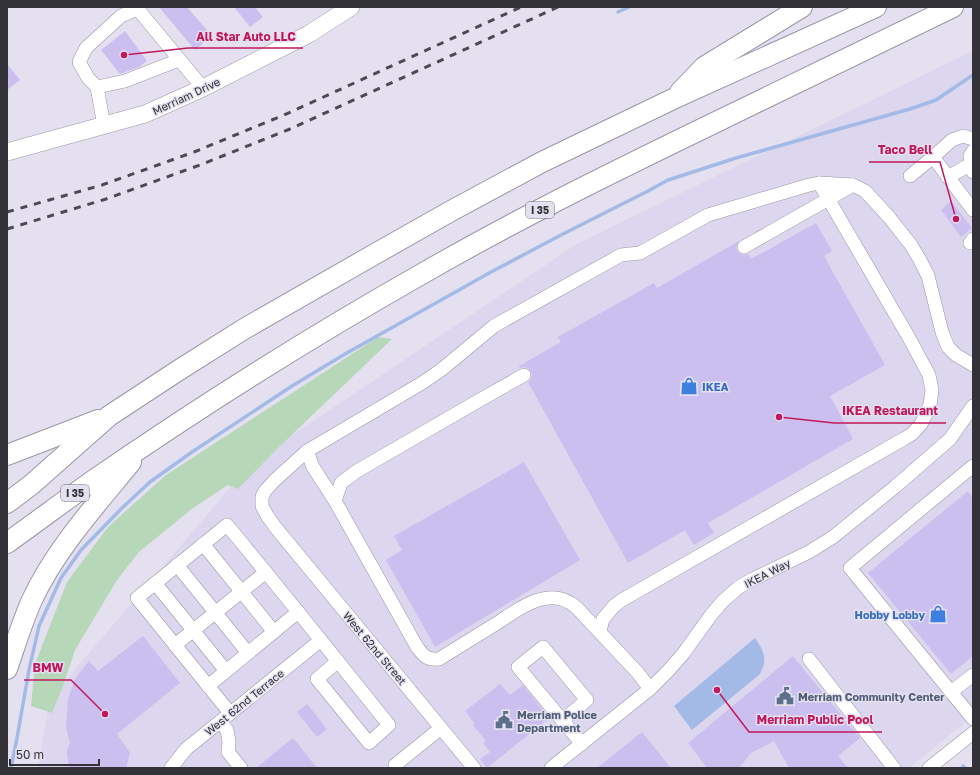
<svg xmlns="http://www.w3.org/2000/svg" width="980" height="775" viewBox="0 0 980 775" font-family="'Golos Text',sans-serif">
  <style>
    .built { fill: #dcd6ee }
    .green { fill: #b6d8b9 }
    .water { fill: #a4bae6 }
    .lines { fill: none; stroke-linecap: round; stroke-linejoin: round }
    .stream { stroke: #a4bae6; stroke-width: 3.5 }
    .building { fill: #cbbfef }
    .minor-casing { stroke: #9a96a5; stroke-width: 14 }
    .major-casing { stroke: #9a96a5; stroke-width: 18 }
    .highway-casing { stroke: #9a96a5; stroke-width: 22 }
    .minor { stroke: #fff; stroke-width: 13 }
    .major { stroke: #fff; stroke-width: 17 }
    .highway { stroke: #fff; stroke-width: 20 }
    .rail { stroke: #4b4951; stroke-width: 3; stroke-dasharray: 7 7; stroke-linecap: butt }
    .labels { text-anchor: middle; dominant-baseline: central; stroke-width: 3; stroke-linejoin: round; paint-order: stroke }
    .shield { fill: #e4e0f0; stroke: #68666f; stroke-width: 1 }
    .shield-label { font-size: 10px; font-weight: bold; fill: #333238 }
    .street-label { font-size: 11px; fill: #333238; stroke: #e4e0f0 }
    .shop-label { font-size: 11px; font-weight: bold; fill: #366cbe; stroke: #e4e0f0; text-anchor: start }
    .service-label { font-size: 11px; font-weight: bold; fill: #4e5e75; stroke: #e4e0f0; text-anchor: start }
    .leader { fill: none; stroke: #c2185b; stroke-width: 1.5 }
    .callout-dot { fill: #c2185b; stroke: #e4e0f0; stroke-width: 1.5 }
    .callout-label { font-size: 12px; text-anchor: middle; font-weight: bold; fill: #c2185b; stroke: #e4e0f0; stroke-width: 3; stroke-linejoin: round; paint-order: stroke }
  </style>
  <rect width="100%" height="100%" fill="#e4e0f0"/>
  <polygon class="built" points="973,51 973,716 909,768 38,768 50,699 252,462 577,244"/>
  <polygon class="green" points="378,337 392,339 276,450 238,489 228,485 193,508 139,552 117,580 75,650 63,686 52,713 31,706 35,664 67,582 108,527 166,475"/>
  <path class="water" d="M755,638c9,14 13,20 5,36l-68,56 -18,-24z"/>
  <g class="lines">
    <g class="stream">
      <polyline points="618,12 629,7"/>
      <polyline points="963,766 965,768"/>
      <polyline points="11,768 17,738 29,670 39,626 61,578 81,550 122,508 150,482 192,452 292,386 345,354 491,272 561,235 648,191 668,180 736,158 910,109 936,100 973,75"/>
    </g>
  </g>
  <g class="building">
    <polygon points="159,7 187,7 212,36 195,50"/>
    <polygon points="234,7 255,7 263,17 250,27"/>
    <polygon points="125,31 147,61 139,67 120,74 101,50"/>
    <polygon points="7,64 20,80 7,90"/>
    <polygon points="951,201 972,228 961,237 941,210"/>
    <polygon points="816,223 832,251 824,256 885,365 830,396 853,439 708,523 714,533 694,545 685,530 628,563 528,382 531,379 532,375 531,371 528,368 524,367 520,368 519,366 561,342 558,337 654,283 657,288 739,241 736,247 737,251 740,254 744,255 748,254 751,259"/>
    <polygon points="524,462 580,560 435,647 386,560 402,550 394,536"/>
    <polygon points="968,491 973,498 973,656 951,674 868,573"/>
    <polygon points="143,636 180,683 117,734 130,753 126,768 70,768 68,762 67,751 70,743 66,728 68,699 75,679 89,661 98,671"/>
    <polygon points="793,656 860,738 838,756 848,768 789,768 774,741 751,753 739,768 707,768 688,743"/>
    <polygon points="500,684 510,695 523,685 549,718 487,768 480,759 490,752 483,743 486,741 473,725 475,724 465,711"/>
    <polygon points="307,704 327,729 317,737 297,712"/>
    <polygon points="642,732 671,768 597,768"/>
    <polygon points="293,738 317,768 256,768"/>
  </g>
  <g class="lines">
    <g class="minor-casing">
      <g id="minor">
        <polyline points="136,7 203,88"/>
        <polyline points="137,9 121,16 86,48 79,62 88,78 97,87 125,81 179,60"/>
        <polyline points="97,87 104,126"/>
        <polyline points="973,151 970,156 973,172"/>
        <polyline points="933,157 948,177 971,164 973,164"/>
        <polyline points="910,176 933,157 952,140 963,136 973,139"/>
        <polyline points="948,177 973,210"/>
        <polyline points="970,243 973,239"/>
        <polyline points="744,247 853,185 865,191 889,217 911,245 920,260 928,276 942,332 948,347 956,355 973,365"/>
        <path d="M307,451l6,16 22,34 82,146c7,9 9,13 22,12 18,-11 37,-23 55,-34 16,-10 36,-26 55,-27 11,-1 20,3 28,10l61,65 12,16"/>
        <polyline points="973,466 850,568 973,719"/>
        <polyline points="335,501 341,483 357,471 478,401 524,375"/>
        <polyline points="203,544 274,632"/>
        <polyline points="177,565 248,653"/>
        <polyline points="155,583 226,671"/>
        <polyline points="600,631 603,619 614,606 622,600 900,441 912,434 921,424 926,414 930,405 932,390 929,375 908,336 819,183"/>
        <polyline points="175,645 266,572"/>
        <polyline points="809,659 894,768"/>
        <polyline points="208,686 298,612"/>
        <polyline points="951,692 973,675"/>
        <path d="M230,713l-93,-115 90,-73c55,66 108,133 162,200l-20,18 -52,-64 21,-18"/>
        <polyline points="562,721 587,700 543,647 518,667 582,744"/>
        <polyline points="220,722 227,730 229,742 228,752 241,768"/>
        <polyline points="395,765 441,728"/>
        <polyline points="171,768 186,749 321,640"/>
        <polyline points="474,768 276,528 268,517 262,506 262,497 265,491 275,480 307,451 422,383 441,370 494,326 621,255 640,253 708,215 809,185 819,183 853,185"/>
        <polyline points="551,768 650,689 668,671 683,654 711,615 723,601 739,587 753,579 809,552 833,537 896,486 950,439 973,406"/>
        <polyline points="929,768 973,733"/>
      </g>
    </g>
    <g class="major-casing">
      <polyline id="major" points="7,152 145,114 203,88 309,34 351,7"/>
    </g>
    <g class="highway-casing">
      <g id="highway">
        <polyline points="680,92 704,67 802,7"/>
        <polyline points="7,455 98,420"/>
        <polyline points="7,503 31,485 109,416 179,370 244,329 375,254 451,211 542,162 673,99 876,7"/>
        <path d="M7,543c28,-20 56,-41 84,-61 107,-74 216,-143 329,-207 95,-55 193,-103 292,-151 80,-39 161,-78 241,-117"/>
        <path d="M7,669c8,-23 15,-47 25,-69 23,-50 64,-95 99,-138"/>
      </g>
    </g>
    <use href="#minor" class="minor"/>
    <use href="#major" class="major"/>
    <use href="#highway" class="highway"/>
    <g class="rail">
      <polyline points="7,212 102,185 194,152 284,115 521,7"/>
      <polyline points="7,229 106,199 200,165 290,129 558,7"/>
    </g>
  </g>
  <defs>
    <g id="shop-bare" transform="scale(1.38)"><path d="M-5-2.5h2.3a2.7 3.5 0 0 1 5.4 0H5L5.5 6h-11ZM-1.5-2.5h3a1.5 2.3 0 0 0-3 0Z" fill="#3f7fe0" stroke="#e4e0f0" stroke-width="2.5" paint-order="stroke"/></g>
    <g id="civic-bare" transform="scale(1.38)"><path d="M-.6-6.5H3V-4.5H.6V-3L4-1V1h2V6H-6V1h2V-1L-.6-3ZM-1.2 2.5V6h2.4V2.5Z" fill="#5c6f8a" stroke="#e4e0f0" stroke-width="2.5" paint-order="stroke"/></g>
  </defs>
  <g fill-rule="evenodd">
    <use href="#shop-bare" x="689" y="386"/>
    <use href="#shop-bare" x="938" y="614"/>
    <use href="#civic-bare" x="785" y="696"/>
    <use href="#civic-bare" x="504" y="720"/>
  </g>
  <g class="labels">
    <g class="shield">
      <rect x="526" y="202" width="28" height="16" rx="3"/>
      <rect x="61" y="485" width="28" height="16" rx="3"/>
    </g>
    <g class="shield-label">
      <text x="540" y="210">I 35</text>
      <text x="75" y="493">I 35</text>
    </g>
    <g class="street-label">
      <text transform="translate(186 96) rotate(-25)">Merriam Drive</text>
      <text transform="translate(767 573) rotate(-27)">IKEA Way</text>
      <text transform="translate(375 648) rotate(50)">West 62nd Street</text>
      <text transform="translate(244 702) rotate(-39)">West 62nd Terrace</text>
    </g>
    <g class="shop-label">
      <text x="702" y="386">IKEA</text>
      <text x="925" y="614" text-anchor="end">Hobby Lobby</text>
    </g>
    <g class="service-label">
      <text x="798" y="696">Merriam Community Center</text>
      <text x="517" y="714">Merriam Police<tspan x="517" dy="13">Department</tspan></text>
    </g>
  </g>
  <path class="leader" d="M124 55L188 48H303M956 219L940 162H869M779 417L834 423H946M105 714L71 680H24M717 690L749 732H882"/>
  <g class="callout-dot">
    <circle cx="124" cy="55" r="4"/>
    <circle cx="956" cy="219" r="4"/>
    <circle cx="779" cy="417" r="4"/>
    <circle cx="105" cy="714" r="4"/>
    <circle cx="717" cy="690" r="4"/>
  </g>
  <g class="callout-label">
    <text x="246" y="41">All Star Auto LLC</text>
    <text x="905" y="154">Taco Bell</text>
    <text x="890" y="415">IKEA Restaurant</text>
    <text x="48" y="672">BMW</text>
    <text x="815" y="724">Merriam Public Pool</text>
  </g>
  <rect width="980" height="775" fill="none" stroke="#333238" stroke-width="16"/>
  <path d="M10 759v6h89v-6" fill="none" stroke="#333238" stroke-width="2"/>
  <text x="16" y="759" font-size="12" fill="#333238" stroke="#e4e0f0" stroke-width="3" paint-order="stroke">50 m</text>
</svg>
